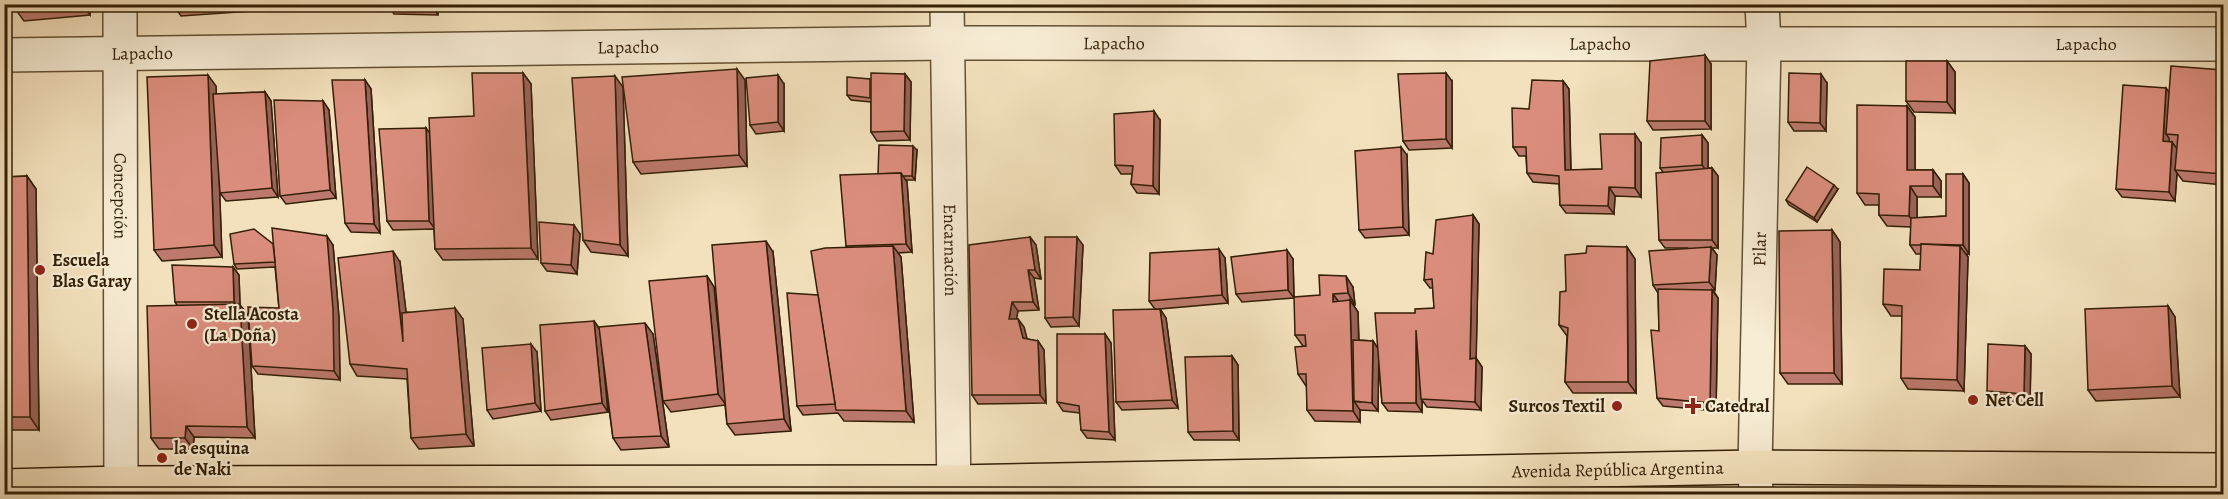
<svg xmlns="http://www.w3.org/2000/svg" width="2228" height="499" viewBox="0 0 2228 499" font-family="Alegreya,serif">
  <style>
    .lines { fill: none; stroke-linecap: round; stroke-linejoin: round }
    .minor-casing { stroke: #635033; stroke-width: 36 }
    .tertiary-casing { stroke: #635033; stroke-width: 36 }
    .trunk-casing { stroke: #331f05; stroke-width: 36 }
    .minor { stroke: #f7ecd4; stroke-width: 33 }
    .tertiary { stroke: #f7ecd4; stroke-width: 33 }
    .trunk { stroke: #f3e1bd; stroke-width: 33 }
    .wall { fill: #bc796c; stroke: #331f05; stroke-width: 1.5 }
    .shaded-wall { fill: #996358; stroke: #331f05; stroke-width: 1.5 }
    .building { fill: #db8d7d; stroke: #331f05; stroke-width: 1.5 }
    .poi-dot { fill: #8f2418; stroke: #f7ecd4; stroke-width: 2 }
    .labels { text-anchor: middle; dominant-baseline: central; stroke-width: 4.5; stroke-linejoin: round; paint-order: stroke }
    .street-label { font-size: 18px; fill: #331f05; stroke: #f7ecd4 }
    .poi-label { font-size: 18px; font-weight: bold; fill: #331f05; stroke: #f7ecd4; text-anchor: start }
  </style>
  <rect width="100%" height="100%" fill="#f3e1bd"/>
  <filter id="stains"><feTurbulence type="fractalNoise" baseFrequency=".00333" numOctaves="4"/><feColorMatrix values="0 0 0 0 .2 0 0 0 0 .09 0 0 0 0 .02 0 0 0 .5 -.17"/></filter>
  <radialGradient id="worn" r=".72"><stop offset=".6" stop-color="#630" stop-opacity="0"/><stop offset="1" stop-color="#630" stop-opacity=".3"/></radialGradient>
  <g class="lines">
    <g class="minor-casing">
      <g id="minor">
        <path id="s1" d="M947,4l7,490"/>
        <path id="s2" d="M1764,44h460"/>
        <polyline points="1755,467 1756,494"/>
      </g>
    </g>
    <g class="tertiary-casing">
      <g id="tertiary">
        <path id="s3" d="M120,4l1,490"/>
        <path id="s4" d="M4,55l944,-12 816,1"/>
        <path id="s5" d="M1755,467l9,-423 -2,-40"/>
      </g>
    </g>
    <g class="trunk-casing">
      <g id="trunk">
        <path id="s6" d="M4,486l117,-3 832,-1 802,-15 469,3"/>
      </g>
    </g>
    <use href="#minor" class="minor"/>
    <use href="#tertiary" class="tertiary"/>
    <use href="#trunk" class="trunk"/>
  </g>
  <g class="wall">
    <polygon points="16,4 90,4 90,15 24,21 16,10"/>
    <polygon points="173,4 325,4 325,6 181,16"/>
    <polygon points="334,4 385,4 385,10 339,11"/>
    <polygon points="388,4 437,4 438,15 394,14"/>
    <polygon points="1947,61 1955,72 1955,113 1914,112 1906,101"/>
    <polygon points="1711,64 1711,129 1653,130 1647,121"/>
    <polygon points="2223,70 2223,185 2183,181 2177,173 2175,201 2122,197 2116,189 2169,92"/>
    <polygon points="523,73 531,84 538,259 443,260 435,249 434,229 393,230 387,221 426,128 429,133 474,116"/>
    <polygon points="905,74 911,82 910,140 877,141 871,132 871,102 851,100 847,95 870,79"/>
    <polygon points="365,80 371,89 380,233 351,232 345,223"/>
    <polygon points="745,80 747,166 641,174 633,162"/>
    <polygon points="1452,81 1452,148 1409,150 1403,141"/>
    <polygon points="1563,81 1569,89 1571,170 1602,169 1641,143 1641,197 1615,196 1614,214 1566,213 1560,205 1559,184 1533,182 1527,173 1526,156 1519,156 1513,147 1529,109"/>
    <polygon points="1827,83 1826,131 1794,131 1788,122"/>
    <polygon points="784,84 784,131 756,134 750,125"/>
    <polygon points="216,86 216,94 265,92 271,101 278,197 226,201 220,193 219,178 222,257 162,261 154,250"/>
    <polygon points="623,87 628,256 591,252 583,240"/>
    <polygon points="323,101 329,110 336,198 286,204 280,196"/>
    <polygon points="1907,106 1915,117 1915,170 1933,170 1941,181 1941,197 1917,197 1917,218 1946,216 1963,174 1969,183 1969,254 1966,254 1968,257 1964,391 1908,389 1901,378 1902,316 1891,316 1883,304 1920,270 1921,254 1916,254 1910,245 1911,227 1887,226 1879,215 1879,205 1865,205 1857,193"/>
    <polygon points="1160,120 1159,194 1137,193 1131,184 1132,174 1121,174 1115,165"/>
    <polygon points="1702,135 1708,143 1708,168 1712,168 1718,176 1718,248 1712,248 1717,255 1715,290 1713,290 1718,298 1716,411 1663,406 1657,398 1659,331 1658,293 1653,285 1687,248 1665,248 1659,240 1663,172 1660,168"/>
    <polygon points="917,150 915,180 906,180 907,182 912,252 898,253 901,257 914,422 844,421 838,413 803,415 797,406 818,295 847,247 846,246 878,174"/>
    <polygon points="1407,155 1409,235 1365,238 1359,230"/>
    <polygon points="27,176 36,189 39,430 4,430 4,177"/>
    <polygon points="1838,189 1817,222 1789,205 1786,200"/>
    <polygon points="1473,215 1479,224 1476,358 1482,367 1481,410 1427,407 1422,400 1422,412 1388,411 1382,403 1378,357 1378,411 1360,410 1360,422 1315,421 1307,410 1307,386 1306,386 1298,374 1306,346 1303,346 1295,335 1320,295 1353,287 1355,305 1353,305 1358,312 1359,340 1373,341 1378,349 1415,313 1434,308 1433,288 1430,288 1424,280 1433,254"/>
    <polygon points="1832,230 1840,242 1842,384 1788,384 1780,373"/>
    <polygon points="580,234 577,274 547,271 541,263"/>
    <polygon points="1030,237 1036,245 1041,279 1034,278 1039,310 1018,311 1016,319 1018,319 1024,327 1027,339 1038,341 1044,350 1046,403 978,404 972,395"/>
    <polygon points="273,244 333,245 339,318 340,380 258,374 252,366 279,308 275,267 237,269 234,264"/>
    <polygon points="1083,245 1079,326 1051,327 1045,318"/>
    <polygon points="1627,247 1635,259 1636,393 1573,393 1565,382 1567,336 1559,325 1566,291 1586,253"/>
    <polygon points="773,252 791,431 735,435 727,424 725,405 671,412 663,401 707,276 714,287 721,352"/>
    <polygon points="1225,258 1228,303 1160,309 1166,318 1178,408 1122,410 1116,402 1155,309 1149,301"/>
    <polygon points="1293,259 1294,298 1242,302 1236,294"/>
    <polygon points="400,262 406,312 463,319 474,446 419,449 411,438 407,379 357,376 350,364"/>
    <polygon points="233,267 239,275 240,305 248,315 255,438 194,437 193,449 159,449 151,438 177,305 175,302"/>
    <polygon points="2168,306 2175,317 2180,397 2096,401 2088,390"/>
    <polygon points="594,321 599,328 653,334 669,447 621,450 613,438 602,358 608,412 551,420 545,411"/>
    <polygon points="1105,334 1111,343 1115,440 1087,438 1081,430 1080,413 1063,411 1057,402"/>
    <polygon points="2025,346 2031,354 2030,403 1993,400 1987,391"/>
    <polygon points="537,352 541,411 493,419 487,410"/>
    <polygon points="1232,356 1238,365 1239,440 1194,440 1188,432"/>
  </g>
  <g class="shaded-wall">
    <polygon points="82,4 90,4 90,15"/>
    <polygon points="431,4 437,4 438,15"/>
    <polygon points="1705,55 1711,64 1711,129 1705,121"/>
    <polygon points="1947,61 1955,72 1955,113 1947,102"/>
    <polygon points="737,69 745,80 747,166 739,155"/>
    <polygon points="523,73 531,84 538,259 531,248"/>
    <polygon points="1446,73 1452,81 1452,148 1446,139"/>
    <polygon points="905,74 911,82 910,140 904,131"/>
    <polygon points="1821,74 1827,83 1826,131 1820,123"/>
    <polygon points="208,75 216,86 222,257 214,245"/>
    <polygon points="778,75 784,84 784,131 778,122"/>
    <polygon points="615,76 623,87 628,256 620,245"/>
    <polygon points="365,80 371,89 380,233 374,224"/>
    <polygon points="1563,81 1569,89 1571,179 1565,170"/>
    <polygon points="2166,88 2172,96 2166,134 2169,138 2169,149 2163,141"/>
    <polygon points="265,92 271,101 278,197 272,188"/>
    <polygon points="323,101 329,110 336,198 330,190"/>
    <polygon points="1907,106 1915,117 1915,181 1907,170"/>
    <polygon points="1154,111 1160,120 1159,194 1153,186"/>
    <polygon points="426,128 432,136 435,229 429,221"/>
    <polygon points="1635,134 1641,143 1641,197 1635,188"/>
    <polygon points="1702,135 1708,143 1708,173 1702,165"/>
    <polygon points="2172,142 2178,150 2175,170 2177,173 2175,201 2169,192"/>
    <polygon points="913,146 917,150 915,180 912,176"/>
    <polygon points="1401,147 1407,155 1409,235 1403,227"/>
    <polygon points="1712,168 1718,176 1718,248 1712,240"/>
    <polygon points="1933,170 1941,181 1941,197 1933,186"/>
    <polygon points="901,173 907,182 912,252 906,244"/>
    <polygon points="1963,174 1969,183 1969,254 1963,245"/>
    <polygon points="27,176 36,189 39,430 30,417"/>
    <polygon points="1834,185 1838,189 1817,222 1814,218"/>
    <polygon points="1910,186 1917,197 1917,227 1909,216"/>
    <polygon points="1609,187 1615,196 1614,214 1608,206"/>
    <polygon points="1473,215 1479,224 1476,367 1470,359"/>
    <polygon points="574,225 580,234 577,274 571,265"/>
    <polygon points="1832,230 1840,242 1842,384 1834,373"/>
    <polygon points="327,236 333,245 339,318 340,380 334,371"/>
    <polygon points="1030,237 1036,245 1041,279 1035,270"/>
    <polygon points="1077,237 1083,245 1079,326 1073,317"/>
    <polygon points="766,241 773,252 791,431 784,419"/>
    <polygon points="893,246 901,257 914,422 906,411"/>
    <polygon points="1960,246 1968,257 1964,391 1957,380"/>
    <polygon points="1627,247 1635,259 1636,393 1628,382"/>
    <polygon points="1711,247 1717,255 1715,290 1709,282"/>
    <polygon points="1219,249 1225,258 1228,303 1222,295"/>
    <polygon points="1287,250 1293,259 1294,298 1288,290"/>
    <polygon points="393,251 400,262 411,353 403,342"/>
    <polygon points="233,267 239,275 240,305 248,315 255,438 247,427 240,310 234,302"/>
    <polygon points="1028,270 1034,278 1039,310 1033,302"/>
    <polygon points="707,276 714,287 726,405 718,394"/>
    <polygon points="1346,276 1353,287 1355,305 1348,293"/>
    <polygon points="1712,290 1718,298 1716,411 1710,403"/>
    <polygon points="1333,294 1341,305 1333,302"/>
    <polygon points="1350,300 1358,312 1360,402 1354,401 1360,410 1360,422 1353,411"/>
    <polygon points="1012,302 1018,311 1015,327 1009,319"/>
    <polygon points="2168,306 2175,317 2180,397 2172,386"/>
    <polygon points="455,308 463,319 474,446 466,434"/>
    <polygon points="1160,309 1166,318 1178,408 1172,400"/>
    <polygon points="1018,319 1024,327 1029,347 1023,338"/>
    <polygon points="594,321 600,330 608,412 602,403"/>
    <polygon points="645,323 653,334 669,447 661,436"/>
    <polygon points="1416,330 1422,339 1422,412 1416,403"/>
    <polygon points="1105,334 1111,343 1115,440 1109,432"/>
    <polygon points="1038,341 1044,350 1046,403 1040,395"/>
    <polygon points="1373,341 1379,350 1378,411 1372,403"/>
    <polygon points="531,344 537,352 541,411 535,403"/>
    <polygon points="2025,346 2031,354 2030,403 2024,394"/>
    <polygon points="1232,356 1238,365 1239,440 1233,431"/>
    <polygon points="1476,358 1482,367 1481,410 1475,402"/>
    <polygon points="186,426 194,437 193,449 185,438"/>
  </g>
  <g class="building">
    <polygon points="16,4 77,4 16,10"/>
    <polygon points="1705,55 1705,121 1647,121 1650,61"/>
    <polygon points="1906,61 1947,61 1947,102 1906,101"/>
    <polygon points="2171,66 2223,70 2223,174 2175,170 2178,135 2166,134"/>
    <polygon points="737,69 739,155 633,162 622,77"/>
    <polygon points="472,73 523,73 531,248 435,249 429,118 474,116"/>
    <polygon points="871,73 905,74 904,131 871,132"/>
    <polygon points="1446,73 1446,139 1403,141 1398,74"/>
    <polygon points="1789,73 1821,74 1820,123 1788,122"/>
    <polygon points="208,75 214,245 154,250 147,77"/>
    <polygon points="778,75 778,122 750,125 746,78"/>
    <polygon points="615,76 620,245 583,240 572,78"/>
    <polygon points="847,77 870,79 870,98 847,95"/>
    <polygon points="332,80 365,80 374,224 345,223"/>
    <polygon points="1532,80 1563,81 1565,170 1602,169 1600,134 1635,134 1635,188 1609,187 1608,206 1560,205 1559,176 1527,173 1526,147 1513,147 1512,108 1529,109"/>
    <polygon points="2123,85 2166,88 2163,141 2172,142 2169,192 2116,189"/>
    <polygon points="265,92 272,188 220,193 213,94"/>
    <polygon points="274,100 323,101 330,190 280,196"/>
    <polygon points="1857,105 1907,106 1907,170 1933,170 1933,186 1910,186 1909,216 1879,215 1879,194 1857,193"/>
    <polygon points="1154,111 1153,186 1131,184 1133,166 1115,165 1114,114"/>
    <polygon points="426,128 429,221 387,221 379,129"/>
    <polygon points="1702,135 1702,165 1660,168 1661,138"/>
    <polygon points="879,145 913,146 912,176 903,176 901,173 878,174"/>
    <polygon points="1401,147 1403,227 1359,230 1355,151"/>
    <polygon points="1807,167 1834,185 1814,218 1786,200"/>
    <polygon points="1712,168 1712,240 1659,240 1656,173"/>
    <polygon points="901,173 906,244 846,246 840,175"/>
    <polygon points="1946,174 1963,174 1963,245 1921,244 1921,245 1910,245 1911,218 1946,216"/>
    <polygon points="27,176 30,417 4,417 4,177"/>
    <polygon points="1473,215 1470,359 1476,358 1475,402 1421,399 1416,330 1416,403 1382,403 1375,313 1415,313 1415,309 1434,308 1432,279 1424,280 1426,252 1433,254 1436,220"/>
    <polygon points="539,222 574,225 571,265 541,263"/>
    <polygon points="272,228 327,236 333,309 334,371 252,366 248,307 279,308"/>
    <polygon points="254,229 273,244 275,262 234,264 230,234"/>
    <polygon points="1832,230 1834,373 1780,373 1779,231"/>
    <polygon points="1030,237 1035,270 1028,270 1033,302 1012,302 1009,319 1018,319 1023,338 1038,341 1040,395 972,395 969,245"/>
    <polygon points="1045,237 1077,237 1073,317 1045,318"/>
    <polygon points="766,241 784,419 727,424 712,245"/>
    <polygon points="1921,244 1960,246 1957,380 1901,378 1902,306 1883,304 1884,269 1920,270"/>
    <polygon points="893,246 906,411 836,410 811,251 825,248"/>
    <polygon points="1587,246 1627,247 1628,382 1565,382 1568,328 1559,325 1560,292 1566,291 1565,255 1586,253"/>
    <polygon points="1711,247 1709,282 1653,285 1649,251"/>
    <polygon points="1219,249 1222,295 1149,301 1150,253"/>
    <polygon points="1287,250 1288,290 1236,294 1231,257"/>
    <polygon points="393,251 403,342 402,313 455,308 466,434 411,438 407,369 350,364 338,258"/>
    <polygon points="172,265 233,267 234,302 175,302"/>
    <polygon points="1319,275 1346,276 1348,293 1333,294 1333,302 1350,300 1353,411 1307,410 1306,374 1298,374 1295,347 1306,346 1305,335 1295,335 1294,297 1320,295"/>
    <polygon points="707,276 718,394 663,401 649,281"/>
    <polygon points="1658,289 1712,290 1710,403 1657,398 1651,330 1659,331"/>
    <polygon points="787,293 818,295 835,404 797,406"/>
    <polygon points="240,304 247,427 186,426 185,438 151,438 147,306"/>
    <polygon points="2168,306 2172,386 2088,390 2085,309"/>
    <polygon points="1160,309 1172,400 1116,402 1113,310"/>
    <polygon points="594,321 602,403 545,411 540,325"/>
    <polygon points="645,323 661,436 613,438 599,327"/>
    <polygon points="1057,334 1105,334 1109,432 1081,430 1079,406 1057,402"/>
    <polygon points="1353,340 1373,341 1372,403 1354,401"/>
    <polygon points="531,344 535,403 487,410 482,348"/>
    <polygon points="1988,344 2025,346 2024,394 1987,391"/>
    <polygon points="1232,356 1233,431 1188,432 1185,357"/>
  </g>
  <g class="poi-dot">
    <circle cx="40" cy="270" r="6"/>
    <circle cx="192" cy="324" r="6"/>
    <circle cx="1973" cy="400" r="6"/>
    <circle cx="1617" cy="406" r="6"/>
    <path d="M1690 397h6v6h6v6h-6v6h-6v-6h-6v-6h6z"/>
    <circle cx="162" cy="458" r="6"/>
  </g>
  <g class="labels">
    <g class="street-label">
      <text stroke="none"><textPath href="#s4" startOffset="1110">Lapacho</textPath></text>
      <text stroke="none"><textPath href="#s4" startOffset="1596">Lapacho</textPath></text>
      <text stroke="none"><textPath href="#s2" startOffset="322">Lapacho</textPath></text>
      <text stroke="none"><textPath href="#s4" startOffset="624">Lapacho</textPath></text>
      <text stroke="none"><textPath href="#s4" startOffset="138">Lapacho</textPath></text>
      <text stroke="none"><textPath href="#s3" startOffset="192">Concepción</textPath></text>
      <text stroke="none"><textPath href="#s1" startOffset="246">Encarnación</textPath></text>
      <text stroke="none"><textPath href="#s5" startOffset="218">Pilar</textPath></text>
      <text stroke="none"><textPath href="#s6" startOffset="1614">Avenida República Argentina</textPath></text>
    </g>
    <g class="poi-label">
      <text x="52" y="260">Escuela<tspan x="52" dy="21">Blas Garay</tspan></text>
      <text x="204" y="314">Stella Acosta<tspan x="204" dy="21">(La Doña)</tspan></text>
      <text x="1985" y="400">Net Cell</text>
      <text x="1605" y="406" text-anchor="end">Surcos Textil</text>
      <text x="1705" y="406">Catedral</text>
      <text x="174" y="448">la esquina<tspan x="174" dy="21">de Naki</tspan></text>
    </g>
  </g>
  <rect width="2228" height="499" fill="none" stroke="#f3e1bd" stroke-width="24"/>
  <rect x="6" y="6" width="2216" height="487" fill="none" stroke="#331f05" stroke-width="3"/>
  <rect x="12" y="12" width="2204" height="475" fill="none" stroke="#331f05" stroke-width="1.5"/>
  <rect width="100%" height="100%" filter="url(#stains)"/>
  <rect width="100%" height="100%" fill="url(#worn)"/>
</svg>
